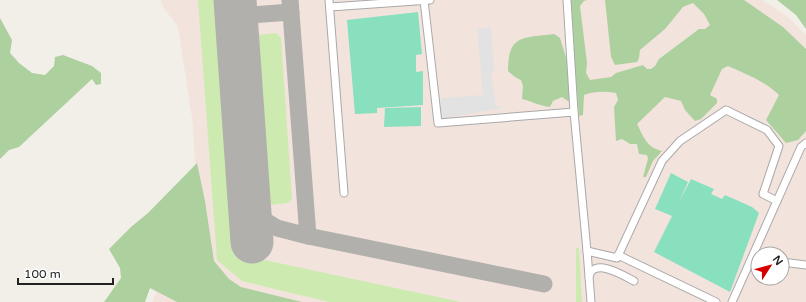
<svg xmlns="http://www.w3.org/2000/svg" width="806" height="302" viewBox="0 0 806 302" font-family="'Varela Round',sans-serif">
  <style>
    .military { fill: #f3e3dd; fill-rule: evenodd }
    .grass { fill: #cdebb0 }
    .forest { fill: #add19e }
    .pitch { fill: #88e0be }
    .parking { fill: #e2e2e2 }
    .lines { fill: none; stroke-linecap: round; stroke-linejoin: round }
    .taxiway { stroke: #b1b0ac; stroke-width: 17 }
    .runway { stroke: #b1b0ac; stroke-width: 43 }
    .minor-casing { stroke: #a9a9a9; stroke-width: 9 }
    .minor { stroke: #fff; stroke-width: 7 }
  </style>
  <rect width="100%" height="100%" fill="#f2efe9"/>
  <path class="military" d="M161,0h601l25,16 19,19v267h-654l45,-99 -4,-78 -15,-98 -15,-20zM758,254h24v24h-24z"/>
  <g class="grass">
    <polygon points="198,0 221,0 241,255 461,302 329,302 242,281 217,260"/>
    <polygon points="276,33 281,38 292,199 288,203 270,205 265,199 253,39 257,35"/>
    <polygon points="576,248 579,248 582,302 576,302"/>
  </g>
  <g class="forest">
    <path d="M569,0h18l-3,1 -4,5 7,57 -1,10 4,7 21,-3 5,-4 27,-8 4,4h4l4,-3 4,-7 40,-30h6l5,-4 -6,-11 -11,-11 -10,4 -18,22 -25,21 -1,8 -2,4 -22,3 -4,-8 -6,-57h139l39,27 23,22v82l-8,9 -12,3 -20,-23 13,-25c-15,-14 -33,-21 -51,-29l-6,3 -12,26 7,4v4l-16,16 -6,2 -10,-11 -4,-9 -16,-4 -28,27c7,13 9,23 25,27l-9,10 -7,16h-3l5,-18 -1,-4 -8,-1 -2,-10h-7l-8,-5 -6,2 -2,-34 4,-7 -2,-7c-11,-2 -22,-2 -32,2l-1,20 -4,1z"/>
    <polygon points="777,0 806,0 806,29 796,15"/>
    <polygon points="0,18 12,40 10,53 19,63 32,73 45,75 54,66 55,57 63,55 92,66 101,73 101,84 96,85 92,79 19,147 9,150 0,159"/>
    <path d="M554,34l6,4 10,33 1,32 -9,-6 -9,4 -3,6c-11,-1 -18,-6 -28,-8l1,-13 -2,-6c-7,-3 -8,-5 -13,-9 0,-37 15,-33 46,-37z"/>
    <polygon points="197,163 205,201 214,261 229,279 241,287 302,302 177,302 150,288 145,302 104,302 121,278 120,268 109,249 131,227 148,213"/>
  </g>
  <g class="pitch">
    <polygon points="418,12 422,54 416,55 416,72 423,71 423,105 377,108 377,113 355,114 347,20"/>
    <polygon points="421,107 421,126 384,127 385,108"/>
    <polygon points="671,173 688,182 679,202 691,179 714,189 711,194 722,199 725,195 752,207 759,213 730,292 654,252 672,216 655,209"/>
  </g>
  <polygon class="parking" points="491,27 494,72 491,73 496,107 501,106 502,108 441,119 441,98 483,95 477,29"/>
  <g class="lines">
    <g class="taxiway">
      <polyline points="290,0 308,236"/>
      <polyline points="237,16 291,12"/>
      <polyline points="249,211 277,228 308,236 544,284"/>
    </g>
    <polyline class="runway" points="235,0 252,242"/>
    <g class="minor-casing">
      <g id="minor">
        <polyline points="329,0 344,193"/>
        <polyline points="424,0 438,123 574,112"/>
        <polyline points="567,0 574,112 587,251"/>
        <polyline points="330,7 430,0"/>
        <polyline points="618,255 716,302"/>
        <polyline points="782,262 806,265"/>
        <path d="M589,277c4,-20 34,-2 45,4"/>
        <polyline points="591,302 587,251 617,258 662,161 680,141 726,110 767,130 779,146 763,194 777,201"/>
        <polyline points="732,302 801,147 806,143"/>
      </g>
    </g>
    <use href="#minor" class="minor"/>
  </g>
  <g transform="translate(770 266) rotate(54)"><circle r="19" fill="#ffffff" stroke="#a7a7a7"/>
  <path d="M0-3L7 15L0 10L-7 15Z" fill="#d40000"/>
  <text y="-6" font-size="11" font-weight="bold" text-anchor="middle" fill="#222222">N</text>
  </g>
  <path d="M18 278v6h95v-6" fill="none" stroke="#222222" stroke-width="2"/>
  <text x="24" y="278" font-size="12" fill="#222222" stroke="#ffffff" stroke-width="3" paint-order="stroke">100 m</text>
</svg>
